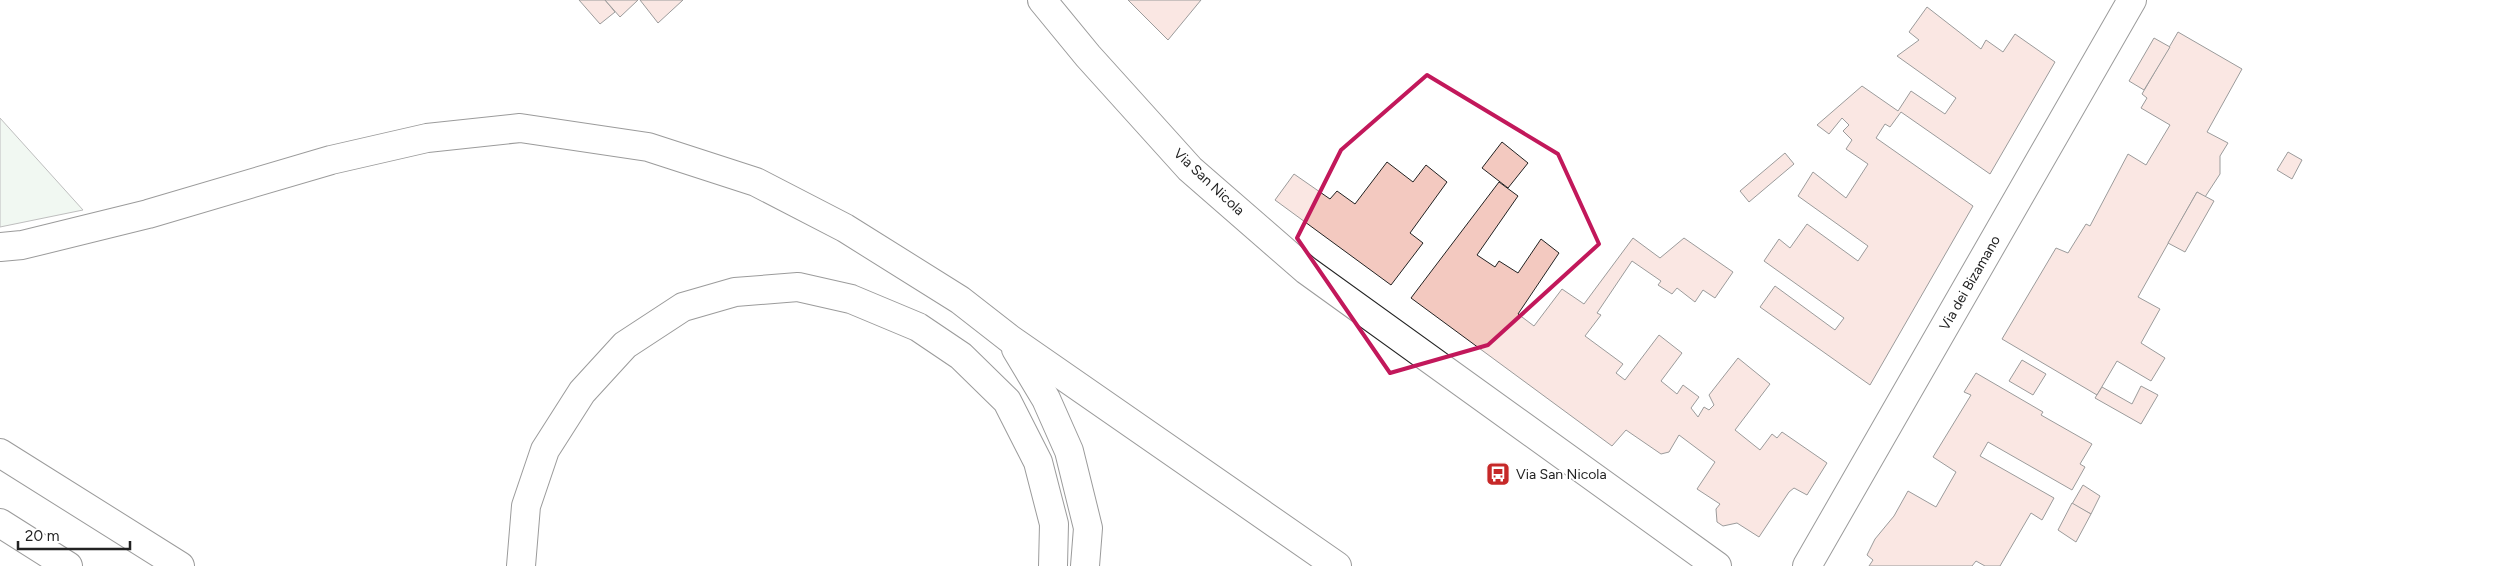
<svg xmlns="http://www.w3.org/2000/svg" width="2508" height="566" viewBox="0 0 2508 566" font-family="Figtree,sans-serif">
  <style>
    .grass { fill: #e0efe3; stroke: #6f6f6f }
    .building { fill: #f3c9c0; stroke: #222 }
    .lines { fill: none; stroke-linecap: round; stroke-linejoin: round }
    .minor-casing { stroke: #222; stroke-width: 30 }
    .major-casing { stroke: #222; stroke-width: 30 }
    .highway-casing { stroke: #222; stroke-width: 30 }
    .minor { stroke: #fff; stroke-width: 28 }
    .major { stroke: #fff; stroke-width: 28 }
    .highway { stroke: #fff; stroke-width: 28 }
    .marked { fill: none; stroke: #c2185b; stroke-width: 4; stroke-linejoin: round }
    .labels { text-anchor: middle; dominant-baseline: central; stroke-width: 4; stroke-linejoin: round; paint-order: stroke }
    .street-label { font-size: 14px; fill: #222; stroke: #fff }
    .poi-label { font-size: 14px; fill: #222; stroke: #fff; text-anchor: start }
  </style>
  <rect width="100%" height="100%" fill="#fff"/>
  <polygon class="grass" points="0,118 83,210 0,227"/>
  <g class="building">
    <polygon points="579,0 605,0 615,12 600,24"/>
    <polygon points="605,0 638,0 620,17"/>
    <polygon points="640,0 683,0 658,23"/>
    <polygon points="1128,0 1201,0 1168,40"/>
    <polygon points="1927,7 1981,49 1986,40 2003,52 2015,34 2055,62 1990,174 1901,112 1890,127 1885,124 1876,138 1973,206 1870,385 1760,307 1775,286 1835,330 1844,318 1764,261 1779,239 1790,248 1807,224 1858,261 1868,246 1798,196 1813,172 1846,198 1868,164 1846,149 1852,140 1843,131 1849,125 1842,118 1829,134 1817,125 1862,86 1898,111 1911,91 1945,114 1956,98 1897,56 1919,40 1909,32"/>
    <polygon points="2178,32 2242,69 2207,132 2228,143 2220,156 2220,174 2205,197 2197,192 2138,297 2160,309 2141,343 2165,358 2151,381 2117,361 2097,395 2002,339 2056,248 2068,253 2086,224 2090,226 2128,154 2146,165 2170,125 2141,108 2147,98 2142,94"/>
    <polygon points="2154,38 2170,47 2144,90 2129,81"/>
    <polygon points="1502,142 1528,163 1508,188 1482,168"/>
    <polygon points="2288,152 2302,160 2292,179 2277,170"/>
    <polygon points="1785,153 1794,164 1749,202 1740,191"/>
    <polygon points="1387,162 1413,182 1426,165 1447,182 1410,233 1423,243 1391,285 1275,200 1294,174 1330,199 1337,191 1355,204"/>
    <polygon points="1499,182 1518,196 1477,255 1495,267 1499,261 1518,273 1541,239 1559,253 1518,314 1534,326 1562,289 1584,304 1633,238 1660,258 1684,238 1733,272 1715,298 1703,290 1695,302 1677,288 1672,294 1658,285 1661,281 1632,261 1597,313 1601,315 1585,336 1623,364 1616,373 1625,380 1659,335 1682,353 1661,381 1677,394 1683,385 1699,397 1691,408 1698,417 1704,407 1709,410 1714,405 1709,395 1738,358 1770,384 1735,430 1760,450 1772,434 1777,438 1782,432 1827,463 1807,495 1794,488 1789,492 1759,537 1737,523 1723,526 1717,522 1716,509 1720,504 1697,489 1715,462 1679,435 1669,452 1661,454 1626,430 1612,446 1411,298"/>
    <polygon points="2197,192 2214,201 2185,252 2168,243"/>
    <polygon points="2022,360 2046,374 2033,395 2009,381"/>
    <polygon points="1976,373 2043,412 2041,415 2092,444 2080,464 2085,467 2072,490 1988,442 1980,456 2054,498 2042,520 2031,513 2000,566 1985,566 1976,561 1972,566 1869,566 1873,560 1867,555 1875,539 1894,516 1908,491 1936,507 1956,472 1933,457 1971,395 1964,392"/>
    <polygon points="2141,386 2158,395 2141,424 2095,398 2102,387 2132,404"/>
    <polygon points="2083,485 2100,496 2091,514 2072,504"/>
    <polygon points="2072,503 2091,514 2076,542 2058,530"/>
  </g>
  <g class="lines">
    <g class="minor-casing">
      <g id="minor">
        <polyline points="1042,0 1088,56 1190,169 1306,270 1717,566"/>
        <polyline points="0,247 22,245 148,214 331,160 427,138 520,128 648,147 756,182 845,228 960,300 1010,339 1337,566"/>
        <polyline points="1016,349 1046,399 1069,451 1088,528 1085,566"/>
        <polyline points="1807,566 2132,0"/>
      </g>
    </g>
    <g class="major-casing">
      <polyline id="major" points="521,566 526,506 545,450 582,392 625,345 683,307 735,292 798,287 851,299 918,327 961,356 1007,401 1038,462 1054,524 1053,566"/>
    </g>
    <g class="highway-casing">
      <g id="highway">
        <polyline points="0,453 180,566"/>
        <polyline points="0,523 68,566"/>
      </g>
    </g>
    <use href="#minor" class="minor"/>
    <use href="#major" class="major"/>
    <use href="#highway" class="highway"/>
  </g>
  <path d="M0 0H2508V566H0ZM1427,75l131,79 41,90 -111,101 -98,28 -93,-135 44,-88z" fill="#fff" fill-opacity=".55" fill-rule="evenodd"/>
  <path class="marked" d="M1427,75l131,79 41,90 -111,101 -98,28 -93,-135 44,-88z"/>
  <defs>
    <g id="bus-square" transform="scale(1.25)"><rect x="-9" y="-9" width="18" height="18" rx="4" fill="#c62828" stroke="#fff"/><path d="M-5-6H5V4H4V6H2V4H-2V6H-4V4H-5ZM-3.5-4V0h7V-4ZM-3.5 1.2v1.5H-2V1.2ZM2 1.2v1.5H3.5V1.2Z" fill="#fff"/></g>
  </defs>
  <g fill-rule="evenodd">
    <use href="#bus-square" x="1498" y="474"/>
  </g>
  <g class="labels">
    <g class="street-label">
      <text transform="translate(1209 182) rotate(43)">Via San Nicola</text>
      <text transform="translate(1970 283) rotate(-60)">Via dei Bizamano</text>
    </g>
    <g class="poi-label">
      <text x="1516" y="474">Via San Nicola</text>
    </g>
  </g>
  <path d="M18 541v8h112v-8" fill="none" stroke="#222222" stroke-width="2.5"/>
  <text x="25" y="541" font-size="15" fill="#222222" stroke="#ffffff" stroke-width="4" paint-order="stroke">20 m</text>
</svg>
